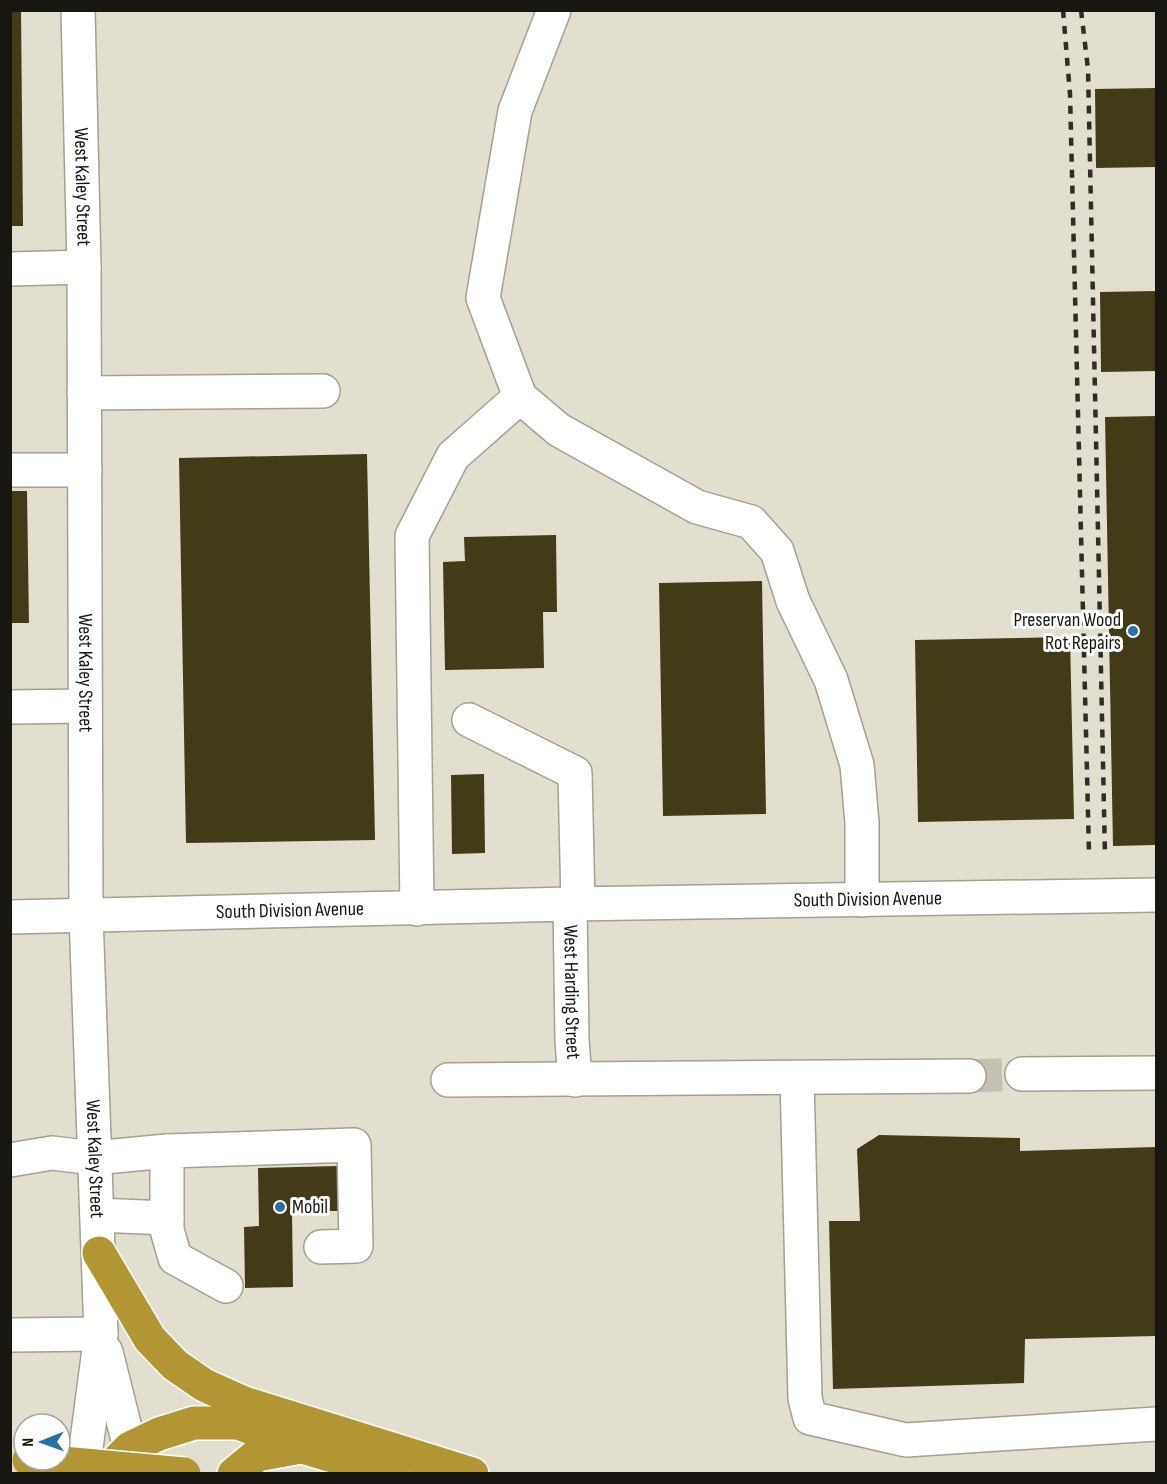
<svg xmlns="http://www.w3.org/2000/svg" width="1167" height="1484" viewBox="0 0 1167 1484" font-family="'Sofia Sans Condensed',sans-serif">
  <style>
    .building { fill: #433a18 }
    .lines { fill: none; stroke-linecap: round; stroke-linejoin: round }
    .minor-tunnel { stroke: #c4c1b2; stroke-width: 33; stroke-dasharray: 33 16; stroke-linecap: butt }
    .minor-casing { stroke: #a39f91; stroke-width: 36 }
    .highway-casing { stroke: #fff; stroke-width: 36 }
    .minor { stroke: #fff; stroke-width: 33 }
    .highway { stroke: #b29634; stroke-width: 33 }
    .rail { stroke: #2f2e26; stroke-width: 4.5; stroke-dasharray: 8 8; stroke-linecap: butt }
    .highway-bridge-casing { stroke: #fff; stroke-width: 36; stroke-linecap: butt }
    .highway-bridge { stroke: #b29634; stroke-width: 33 }
    .poi-dot { fill: #2771a5; stroke: #fff; stroke-width: 2 }
    .labels { text-anchor: middle; dominant-baseline: central; stroke-width: 6; stroke-linejoin: round; paint-order: stroke }
    .street-label { font-size: 20px; fill: #171610; stroke: #fff }
    .poi-label { font-size: 20px; fill: #171610; stroke: #fff; text-anchor: end }
  </style>
  <rect width="100%" height="100%" fill="#e3dfcf"/>
  <g class="building">
    <polygon points="10,10 21,10 23,226 10,226"/>
    <polygon points="1156,88 1156,167 1096,168 1095,89"/>
    <polygon points="1156,291 1156,371 1101,372 1100,292"/>
    <polygon points="1156,416 1156,845 1113,846 1105,417"/>
    <polygon points="367,454 375,840 186,843 179,458"/>
    <polygon points="10,491 27,491 29,623 10,623"/>
    <polygon points="556,535 557,612 543,612 544,668 445,670 443,562 465,561 464,537"/>
    <polygon points="762,581 766,814 663,816 659,583"/>
    <polygon points="1070,637 1074,819 918,822 915,640"/>
    <polygon points="484,774 485,853 452,854 451,775"/>
    <polygon points="879,1135 1020,1138 1020,1151 1156,1147 1156,1336 1025,1339 1024,1383 833,1389 829,1221 860,1221 857,1149"/>
    <polygon points="337,1166 338,1211 292,1211 293,1287 245,1288 244,1227 259,1226 258,1168"/>
  </g>
  <g class="lines">
    <polyline class="minor-tunnel" points="969,1076 1022,1074"/>
    <g class="minor-casing">
      <g id="minor">
        <path id="s1" d="M78,10l6,257 2,648 15,419 -15,114 1,26"/>
        <polyline points="554,10 515,111 483,298 520,397 559,430 697,507 751,522 777,551 793,601 831,680 857,765 862,823 862,900"/>
        <polyline points="10,269 84,267"/>
        <polyline points="84,393 323,391"/>
        <polyline points="10,470 85,470"/>
        <polyline points="10,707 85,706"/>
        <polyline points="469,720 575,773 578,905"/>
        <path id="s2" d="M570,904l2,136 3,40"/>
        <polyline points="417,909 412,536 453,456 520,397"/>
        <path id="s3" d="M10,917l560,-13 586,-9"/>
        <polyline points="1022,1074 1156,1073"/>
        <polyline points="797,1078 805,1398 810,1418 906,1440 1156,1424"/>
        <polyline points="448,1080 969,1076"/>
        <polyline points="10,1160 52,1153 94,1158 167,1151"/>
        <polyline points="97,1215 167,1218"/>
        <polyline points="226,1286 175,1258 167,1230 167,1151 354,1145 356,1246 321,1247"/>
        <polyline points="10,1335 101,1334"/>
        <polyline points="106,1352 130,1448 131,1474"/>
      </g>
    </g>
    <g class="highway-casing">
      <g id="highway">
        <polyline points="99,1253 150,1339 175,1365 204,1385 244,1403 472,1474"/>
        <polyline points="104,1474 130,1448 159,1434 194,1423 238,1423 302,1447 393,1474"/>
        <polyline points="234,1474 257,1455 301,1447"/>
      </g>
    </g>
    <use href="#minor" class="minor"/>
    <use href="#highway" class="highway"/>
    <g class="rail">
      <polyline points="1063,10 1070,94 1089,853"/>
      <polyline points="1081,10 1088,69 1105,856"/>
    </g>
    <g class="highway-bridge-casing">
      <polyline id="highway-bridge" points="29,1460 184,1474"/>
    </g>
    <use href="#highway-bridge" class="highway-bridge"/>
  </g>
  <g class="poi-dot">
    <circle cx="1133" cy="631" r="6"/>
    <circle cx="280" cy="1207" r="6"/>
  </g>
  <g class="labels">
    <g class="street-label">
      <text stroke="none"><textPath href="#s1" startOffset="177">West Kaley Street</textPath></text>
      <text stroke="none"><textPath href="#s1" startOffset="663">West Kaley Street</textPath></text>
      <text stroke="none"><textPath href="#s3" startOffset="858">South Division Avenue</textPath></text>
      <text stroke="none"><textPath href="#s3" startOffset="280">South Division Avenue</textPath></text>
      <text stroke="none"><textPath href="#s2" startOffset="88">West Harding Street</textPath></text>
      <text stroke="none"><textPath href="#s1" startOffset="1149">West Kaley Street</textPath></text>
    </g>
    <g class="poi-label">
      <text x="1121" y="620">Preservan Wood<tspan x="1121" dy="23">Rot Repairs</tspan></text>
      <text x="292" y="1207" text-anchor="start">Mobil</text>
    </g>
  </g>
  <rect width="1167" height="1484" fill="none" stroke="#171610" stroke-width="24"/>
  <g transform="translate(42 1442) rotate(269)"><circle r="28" fill="#ffffff" stroke="#a2a29f" stroke-width="1.5"/>
  <path d="M0-4.5L10 22L0 15L-10 22Z" fill="#2771a5"/>
  <text y="-9" font-size="16" font-weight="bold" text-anchor="middle" fill="#171610">N</text>
  </g>
</svg>
